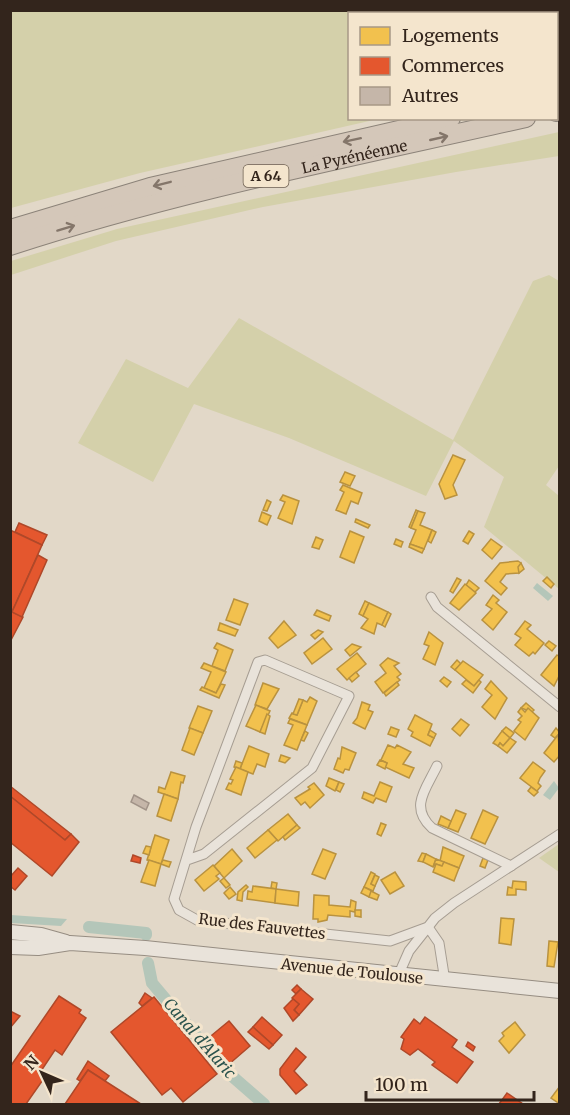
<svg xmlns="http://www.w3.org/2000/svg" width="570" height="1115" viewBox="0 0 570 1115" font-family="Merriweather,serif">
  <style>
    .green { fill: #d4d0aa }
    .water { fill: #b4c6b9 }
    .homes { fill: #f2c14e; stroke: #b9923f; stroke-width: 1.5 }
    .shops { fill: #e4572e; stroke: #af4829; stroke-width: 1.5 }
    .lines { fill: none; stroke-linecap: round; stroke-linejoin: round }
    .canal { stroke: #b4c6b9; stroke-width: 12 }
    .building { fill: #c5b6a9; stroke: #a19388; stroke-width: 1.5 }
    .street-casing { stroke: #a69d92; stroke-width: 11 }
    .secondary-casing { stroke: #968d82; stroke-width: 16 }
    .highway-casing { stroke: #8c8379; stroke-width: 20 }
    .street { stroke: #e9e3da; stroke-width: 9 }
    .secondary { stroke: #e9e3da; stroke-width: 14 }
    .highway { stroke: #d4c7b9; stroke-width: 18 }
    .oneway { stroke: #84766a }
    .labels { text-anchor: middle; dominant-baseline: central; stroke-width: 6; stroke-linejoin: round; paint-order: stroke }
    .shield { fill: #f4e5cd; stroke: #6d5f51; stroke-width: 1.5 }
    .shield-label { font-size: 14px; font-weight: bold; fill: #33251c }
    .street-label { font-size: 15px; fill: #33251c; stroke: #f4e5cd }
    .water-label { font-size: 16px; font-style: italic; fill: #2b534d; stroke: #f4e5cd }
  </style>
  <rect width="100%" height="100%" fill="#e2d8c8"/>
  <g class="green">
    <polygon points="11,10 559,11 559,80 557,81 556,14 350,14 350,118 378,119 140,173 11,208"/>
    <polygon points="559,132 559,156 456,172 263,207 116,241 11,275 11,261 117,229"/>
    <polygon points="549,275 559,281 559,466 546,485 559,496 559,589 484,527 504,477 454,441 426,496 289,438 194,404 153,482 78,443 126,359 188,388 239,318 453,440 533,281"/>
    <polygon points="559,844 559,872 539,858"/>
  </g>
  <g class="water">
    <polygon points="537,583 553,596 548,601 533,588"/>
    <polygon points="554,781 559,788 550,800 543,795"/>
    <polygon points="11,915 67,919 61,926 11,923"/>
  </g>
  <g class="homes">
    <polygon points="453,455 465,460 453,485 457,495 445,499 439,484"/>
    <polygon points="345,472 355,476 350,486 340,482"/>
    <polygon points="343,485 362,493 358,504 351,501 346,514 336,510 344,492 340,490"/>
    <polygon points="283,495 299,501 292,524 278,518 285,502 280,500"/>
    <polygon points="267,500 271,502 267,511 263,510"/>
    <polygon points="416,510 418,511 411,528 409,527"/>
    <polygon points="418,511 425,513 420,525 432,530 424,549 410,544 416,530 411,528"/>
    <polygon points="262,512 271,516 267,525 259,521"/>
    <polygon points="356,519 370,525 368,528 355,522"/>
    <polygon points="432,530 436,532 431,543 428,541"/>
    <polygon points="350,531 364,537 354,563 340,557"/>
    <polygon points="469,531 474,534 468,544 463,541"/>
    <polygon points="316,537 323,540 319,549 312,547"/>
    <polygon points="396,539 403,542 401,547 394,544"/>
    <polygon points="491,539 502,547 492,559 482,550"/>
    <polygon points="410,544 424,549 422,553 409,547"/>
    <polygon points="518,561 521,563 519,573 506,574 500,582 507,588 501,595 485,581 500,563"/>
    <polygon points="521,563 524,569 519,573 518,567"/>
    <polygon points="547,577 554,584 551,588 543,581"/>
    <polygon points="457,578 461,580 453,593 450,591"/>
    <polygon points="469,580 479,588 475,592 466,585"/>
    <polygon points="465,584 476,593 459,610 450,603"/>
    <polygon points="493,595 499,600 496,603 507,612 493,630 482,620 492,609 486,605"/>
    <polygon points="234,599 248,604 240,625 226,620"/>
    <polygon points="365,601 369,603 363,616 359,614"/>
    <polygon points="369,603 388,612 382,625 377,623 374,634 361,628 368,619 363,616"/>
    <polygon points="317,610 331,616 329,621 314,615"/>
    <polygon points="388,612 391,614 385,627 382,625"/>
    <polygon points="284,621 296,635 278,648 269,638"/>
    <polygon points="525,621 531,625 527,629 544,643 535,654 533,652 529,656 515,645 521,638 515,634"/>
    <polygon points="220,623 238,630 235,636 218,630"/>
    <polygon points="318,630 323,632 315,639 311,635"/>
    <polygon points="429,632 443,643 435,665 423,659 429,646 424,644"/>
    <polygon points="323,638 332,649 312,664 304,653"/>
    <polygon points="549,641 556,646 552,651 545,645"/>
    <polygon points="217,643 233,650 225,671 212,666 218,650 214,648"/>
    <polygon points="352,644 361,647 350,656 345,650"/>
    <polygon points="357,653 366,664 347,680 337,669"/>
    <polygon points="557,655 560,657 560,674 554,686 541,675"/>
    <polygon points="388,658 399,663 394,666 401,674 397,677 400,680 383,693 375,682 386,673 380,665"/>
    <polygon points="457,660 461,664 455,670 451,667"/>
    <polygon points="463,661 483,675 474,686 455,670"/>
    <polygon points="204,663 226,672 216,693 204,688 211,672 201,668"/>
    <polygon points="356,672 359,676 352,682 349,678"/>
    <polygon points="444,677 451,682 447,687 440,681"/>
    <polygon points="466,680 474,686 479,680 481,682 473,693 462,684"/>
    <polygon points="491,681 507,698 495,719 482,707 492,695 485,689"/>
    <polygon points="397,682 399,685 386,696 384,693"/>
    <polygon points="263,683 279,689 267,709 255,705"/>
    <polygon points="221,684 225,685 219,698 200,690 202,687 216,693"/>
    <polygon points="310,697 317,701 307,725 289,718 292,713 297,715 303,700 307,702"/>
    <polygon points="299,699 303,700 297,715 293,714"/>
    <polygon points="362,702 370,705 368,710 373,712 365,729 353,723 357,718"/>
    <polygon points="526,703 534,710 532,712 521,708"/>
    <polygon points="256,705 270,711 260,732 246,726"/>
    <polygon points="198,706 212,711 203,733 189,728"/>
    <polygon points="521,708 525,712 528,708 539,718 525,740 514,731 521,722 518,720 522,716 518,712"/>
    <polygon points="267,714 270,716 265,734 260,732"/>
    <polygon points="415,715 432,724 428,735 434,738 430,746 411,736 413,732 408,729"/>
    <polygon points="290,719 307,725 297,750 284,745 293,725 288,723"/>
    <polygon points="461,719 469,725 460,736 452,729"/>
    <polygon points="391,727 399,730 396,737 388,734"/>
    <polygon points="506,727 514,733 510,738 502,731"/>
    <polygon points="190,728 203,733 194,755 182,750"/>
    <polygon points="556,728 560,733 555,738 551,735"/>
    <polygon points="430,730 436,734 434,738 428,735"/>
    <polygon points="305,731 308,733 304,741 301,740"/>
    <polygon points="502,731 510,738 503,746 500,743 498,746 493,743"/>
    <polygon points="558,735 560,755 554,762 544,753"/>
    <polygon points="510,738 516,742 507,753 498,746 500,743 503,746"/>
    <polygon points="388,745 395,748 397,745 411,752 403,764 414,768 409,778 385,767 387,763 381,760"/>
    <polygon points="249,746 269,754 265,767 257,764 253,774 240,769"/>
    <polygon points="342,747 356,753 349,770 345,769 343,773 334,769 338,758 340,759"/>
    <polygon points="281,755 290,758 285,763 279,761"/>
    <polygon points="380,760 387,763 385,769 377,765"/>
    <polygon points="236,761 242,763 240,769 234,767"/>
    <polygon points="533,762 545,771 540,778 538,783 541,786 537,791 520,778"/>
    <polygon points="236,767 248,772 241,795 226,789 229,783 231,784 233,780 230,779"/>
    <polygon points="171,772 185,776 183,783 181,782 178,799 158,792 159,787 165,789"/>
    <polygon points="329,778 339,782 335,791 326,786"/>
    <polygon points="339,782 344,784 340,792 336,790"/>
    <polygon points="380,782 392,787 386,802 376,798 373,803 362,798 364,792 374,796"/>
    <polygon points="314,783 324,795 310,808 305,802 301,805 295,798 310,789 308,787"/>
    <polygon points="531,787 538,792 534,796 528,791"/>
    <polygon points="164,794 178,799 171,821 157,816"/>
    <polygon points="456,810 466,814 458,832 448,828"/>
    <polygon points="483,810 498,817 485,844 471,838"/>
    <polygon points="288,814 297,825 278,841 268,830"/>
    <polygon points="441,816 451,821 448,828 438,824"/>
    <polygon points="381,823 386,825 381,836 377,834"/>
    <polygon points="297,825 300,828 285,840 283,837"/>
    <polygon points="268,830 277,840 255,858 247,848"/>
    <polygon points="155,835 169,840 161,864 147,860"/>
    <polygon points="146,846 151,847 149,855 143,853"/>
    <polygon points="443,847 464,856 459,868 440,861"/>
    <polygon points="232,849 242,861 224,878 214,866"/>
    <polygon points="323,849 336,854 325,879 312,874"/>
    <polygon points="422,853 426,854 423,862 418,861"/>
    <polygon points="426,854 436,859 433,867 423,862"/>
    <polygon points="483,858 488,860 485,868 480,866"/>
    <polygon points="436,859 444,862 442,866 436,864 433,867"/>
    <polygon points="149,860 161,864 155,886 141,882"/>
    <polygon points="163,860 171,862 169,867 161,864"/>
    <polygon points="444,862 459,868 454,881 433,872 436,864 442,866"/>
    <polygon points="213,865 220,873 216,876 219,879 204,891 195,880"/>
    <polygon points="371,872 375,874 371,884 375,886 373,891 364,887"/>
    <polygon points="395,872 404,886 390,894 381,880"/>
    <polygon points="375,875 379,877 375,886 371,884"/>
    <polygon points="224,878 230,885 226,888 220,881"/>
    <polygon points="513,881 526,882 526,890 516,889 516,895 507,895 508,887 512,888"/>
    <polygon points="272,882 277,883 276,889 271,888"/>
    <polygon points="246,885 248,887 243,892 242,901 237,900 238,892"/>
    <polygon points="253,886 276,889 275,903 247,899 248,891 252,892"/>
    <polygon points="230,887 236,894 229,899 224,893"/>
    <polygon points="364,887 372,891 369,897 361,893"/>
    <polygon points="276,889 299,892 298,906 275,903"/>
    <polygon points="371,891 379,895 377,900 369,897"/>
    <polygon points="314,895 329,896 329,905 350,907 351,900 356,902 355,912 350,911 350,917 328,915 327,920 318,922 318,919 313,919"/>
    <polygon points="355,910 361,910 361,917 355,916"/>
    <polygon points="501,918 514,919 511,945 499,943"/>
    <polygon points="549,941 558,942 554,967 547,966"/>
    <polygon points="515,1022 525,1035 509,1053 499,1041 504,1036 502,1033"/>
    <polygon points="560,1086 560,1104 551,1098"/>
  </g>
  <g class="shops">
    <polygon points="19,523 47,535 42,545 15,532"/>
    <polygon points="10,530 42,545 12,612 23,617 10,642"/>
    <polygon points="38,555 47,560 22,617 12,612"/>
    <polygon points="10,786 71,834 65,840 10,796"/>
    <polygon points="10,796 65,840 71,834 79,842 52,876 10,842"/>
    <polygon points="133,855 141,858 140,863 131,861"/>
    <polygon points="18,868 27,876 15,890 10,886 10,877"/>
    <polygon points="297,985 301,989 296,994 292,990"/>
    <polygon points="301,989 313,999 299,1015 294,1010 299,1004 292,998"/>
    <polygon points="145,993 152,998 142,1006 139,1003"/>
    <polygon points="59,996 81,1010 79,1013 86,1018 62,1055 55,1050 41,1071 47,1074 26,1104 10,1104 10,1067"/>
    <polygon points="154,997 217,1074 183,1102 171,1088 162,1095 111,1032"/>
    <polygon points="293,999 299,1004 294,1010 299,1015 293,1021 284,1008"/>
    <polygon points="10,1011 20,1016 10,1028"/>
    <polygon points="262,1017 282,1035 273,1045 253,1027"/>
    <polygon points="425,1017 457,1040 452,1047 473,1062 457,1083 432,1065 435,1062 418,1049 410,1055 401,1049 404,1039 401,1037 414,1019 420,1024"/>
    <polygon points="229,1021 250,1046 228,1065 206,1040"/>
    <polygon points="253,1027 273,1045 269,1049 248,1032"/>
    <polygon points="468,1042 475,1047 473,1051 466,1046"/>
    <polygon points="296,1048 306,1057 294,1071 307,1085 296,1094 280,1075 280,1069"/>
    <polygon points="88,1061 109,1076 105,1081 88,1070 80,1081 77,1079"/>
    <polygon points="88,1070 105,1081 141,1104 65,1104"/>
    <polygon points="507,1093 523,1104 499,1104"/>
  </g>
  <g class="lines">
    <g class="canal">
      <polyline points="89,927 146,933 146,935"/>
      <polyline points="148,963 152,983 225,1070 264,1104"/>
    </g>
  </g>
  <polygon class="building" points="134,795 149,803 146,810 131,802"/>
  <g class="lines">
    <g class="street-casing">
      <g id="street">
        <polyline points="431,597 437,607 560,707"/>
        <path d="M437,766c-11,23 -28,41 -5,62l79,38"/>
        <polyline points="187,860 204,854 312,768 349,696 265,660 258,662 196,827 174,899 179,910 197,920 390,941 428,927 435,918 454,903 560,834"/>
        <polyline points="398,976 409,951 428,927 439,943 445,981"/>
      </g>
    </g>
    <g class="secondary-casing">
      <g id="secondary">
        <polyline points="10,932 41,935 66,942"/>
        <polyline points="10,947 38,948 70,943 145,948 560,991"/>
      </g>
    </g>
    <g class="highway-casing">
      <g id="highway">
        <polyline points="556,95 560,94"/>
        <polyline points="556,112 560,111"/>
        <polyline points="10,229 150,187 451,118"/>
        <path id="s1" d="M10,246c169,-55 343,-89 516,-128"/>
      </g>
    </g>
    <use href="#street" class="street"/>
    <use href="#secondary" class="secondary"/>
    <use href="#highway" class="highway"/>
  </g>
  <defs><path id="oneway-shaft" d="M-6 0H5M1.5-3L5.5 0L1.5 3" fill="none" stroke-width="1.6" stroke-linecap="round" stroke-linejoin="round" transform="scale(1.5)"/></defs>
  <g class="oneway">
    <use href="#oneway-shaft" transform="translate(439 138) rotate(-13)"/>
    <use href="#oneway-shaft" transform="translate(352 140) rotate(168)"/>
    <use href="#oneway-shaft" transform="translate(162 184) rotate(166)"/>
    <use href="#oneway-shaft" transform="translate(66 228) rotate(-17)"/>
  </g>
  <g class="labels">
    <rect class="shield" x="243.5" y="165" width="45" height="22" rx="4.5"/>
    <g class="shield-label">
      <text x="266" y="176">A 64</text>
    </g>
    <g class="street-label">
      <text stroke="none"><textPath href="#s1" startOffset="356">La Pyrénéenne</textPath></text>
      <text transform="translate(262 926) rotate(7)">Rue des Fauvettes</text>
      <text transform="translate(352 971) rotate(6)">Avenue de Toulouse</text>
    </g>
    <g class="water-label">
      <text transform="translate(200 1038) rotate(49)">Canal d'Alaric</text>
    </g>
  </g>
  <rect width="570" height="1115" fill="none" stroke="#33251c" stroke-width="24"/>
  <rect x="348" y="12" width="210" height="108" fill="#f4e5cd" stroke="#a79886" stroke-width="1.5"/>
  <rect x="360" y="27" width="30" height="18" fill="#f2c14e" stroke="#a79886" stroke-width="1.5"/>
  <text x="402" y="42" font-size="18" fill="#33251c">Logements</text>
  <rect x="360" y="57" width="30" height="18" fill="#e4572e" stroke="#a79886" stroke-width="1.5"/>
  <text x="402" y="72" font-size="18" fill="#33251c">Commerces</text>
  <rect x="360" y="87" width="30" height="18" fill="#c5b6a9" stroke="#a79886" stroke-width="1.5"/>
  <text x="402" y="102" font-size="18" fill="#33251c">Autres</text>
  <g transform="translate(42 1073) rotate(314)" stroke="#f4e5cd" stroke-width="4.5" paint-order="stroke">
  <path d="M0-4.5L10 22L0 15L-10 22Z" fill="#33251c"/>
  <text y="-9" font-size="16" font-weight="bold" text-anchor="middle" fill="#33251c">N</text>
  </g>
  <path d="M366 1091v9h168v-9" fill="none" stroke="#33251c" stroke-width="3"/>
  <text x="375" y="1091" font-size="18" fill="#33251c" stroke="#f4e5cd" stroke-width="4.5" paint-order="stroke">100 m</text>
</svg>
